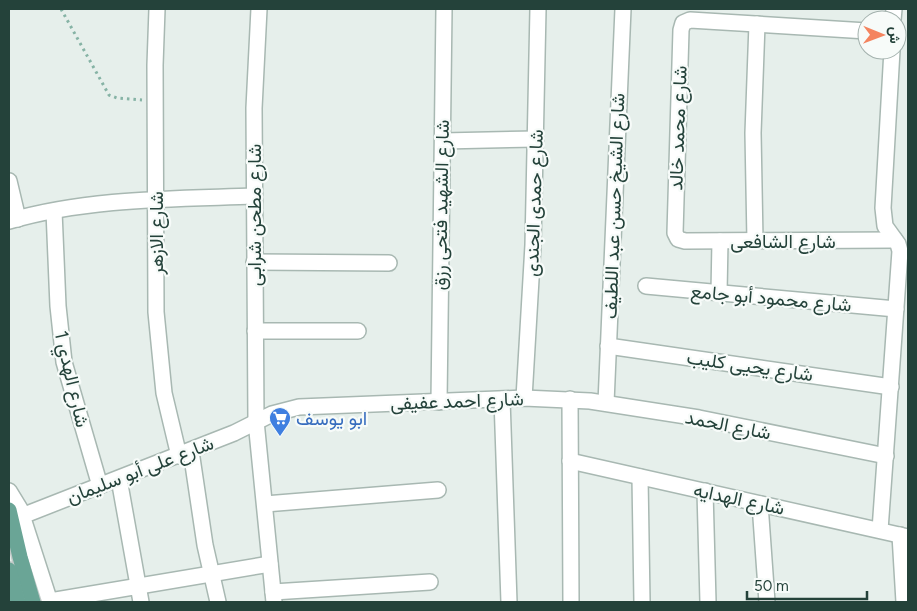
<svg xmlns="http://www.w3.org/2000/svg" width="917" height="611" viewBox="0 0 917 611" font-family="Figtree,Vazirmatn,sans-serif">
  <style>
    .lines { fill: none; stroke-linecap: round; stroke-linejoin: round }
    .minor-casing { stroke: #a8b8b2; stroke-width: 18 }
    .major-casing { stroke: #c2cac8; stroke-width: 18 }
    .path { stroke: #86b3a5; stroke-width: 3; stroke-dasharray: 2.5 4; stroke-linecap: butt }
    .minor { stroke: #fff; stroke-width: 15 }
    .major { stroke: #6aa596; stroke-width: 15 }
    .labels { text-anchor: middle; dominant-baseline: central; stroke-width: 4.5; stroke-linejoin: round; paint-order: stroke }
    .street-label { font-size: 19px; fill: #24423a; stroke: #f7fbf9 }
    .shop-label { font-size: 19px; fill: #366cbe; stroke: #f7fbf9; text-anchor: start }
  </style>
  <rect width="100%" height="100%" fill="#e6efeb"/>
  <g class="lines">
    <g class="minor-casing">
      <g id="minor">
        <polyline points="157,9 155,65 156,312 164,393 179,456"/>
        <polyline points="259,9 254,108 256,421 274,602"/>
        <polyline points="893,20 894,9"/>
        <polyline points="867,31 690,20 683,23 681,30 675,233 678,239 685,241 895,240"/>
        <polyline points="443,141 536,139"/>
        <polyline points="9,181 18,219"/>
        <polyline points="54,211 58,306 64,362 100,486"/>
        <path d="M9,221c79,-23 163,-22 245,-25"/>
        <polyline points="755,241 753,133 757,24"/>
        <polyline points="254,262 389,263"/>
        <polyline points="646,286 896,309"/>
        <polyline points="719,293 720,241"/>
        <polyline points="255,331 358,331"/>
        <polyline points="608,346 891,387"/>
        <polyline points="524,398 533,245 538,9"/>
        <polyline points="502,399 509,602"/>
        <polyline points="570,399 571,602"/>
        <polyline points="439,402 444,9"/>
        <polyline points="606,403 623,9"/>
        <polyline points="191,451 205,545 218,602"/>
        <polyline points="570,461 908,537"/>
        <polyline points="640,477 642,602"/>
        <polyline points="119,479 141,602"/>
        <polyline points="9,491 20,509 50,602"/>
        <polyline points="705,491 708,602"/>
        <polyline points="265,504 438,490"/>
        <polyline points="760,504 767,602"/>
        <polyline points="22,516 234,433 272,414 299,407 524,398 590,401 699,418 886,456"/>
        <polyline points="880,530 900,251 898,244 885,226 883,208 892,50"/>
        <polyline points="900,535 904,602"/>
        <polyline points="273,592 430,582"/>
        <polyline points="50,601 270,564"/>
      </g>
    </g>
    <g class="major-casing">
      <g id="major">
        <polyline points="9,510 20,557 33,602"/>
        <polyline points="9,570 18,602"/>
      </g>
    </g>
    <polyline class="path" points="61,9 109,95 117,98 142,100"/>
    <use href="#minor" class="minor"/>
    <use href="#major" class="major"/>
  </g>
  <defs>
    <g id="supermarket-pin" transform="scale(1.125)"><path d="M0 17L-7.5 6A9.5 9.5 0 1 1 7.5 6Z" fill="#3f7fe0" stroke="#f7fbf9"/><path d="M-6-5.5h2.5l.6 2H6L4.5 2H-2.5L-4.4-4H-6ZM-1.5 3.2a1.3 1.3 0 1 0 .1 0ZM3 3.2a1.3 1.3 0 1 0 .1 0Z" fill="#fff"/></g>
  </defs>
  <g fill-rule="evenodd">
    <use href="#supermarket-pin" x="280" y="418"/>
  </g>
  <g class="labels">
    <g class="street-label">
      <text transform="translate(678 128) rotate(-88)">شارع محمد خالد</text>
      <text transform="translate(534 203) rotate(-88)">شارع حمدى الجندى</text>
      <text transform="translate(441 205) rotate(-89)">شارع الشهيد فتحى رزق</text>
      <text transform="translate(614 206) rotate(-88)">شارع الشيخ حسن عبد اللطيف</text>
      <text transform="translate(254 215) rotate(-90)">شارع مطحن شرابى</text>
      <text transform="translate(156 233) rotate(-90)">شارع الازهر</text>
      <text x="783" y="241">شارع الشافعى</text>
      <text transform="translate(771 298) rotate(5)">شارع محمود أبو جامع</text>
      <text transform="translate(750 366) rotate(8)">شارع يحيى كليب</text>
      <text transform="translate(72 379) rotate(77)">شارع الهدي 1</text>
      <text transform="translate(457 401) rotate(-2)">شارع احمد عفيفى</text>
      <text transform="translate(728 425) rotate(11)">شارع الحمد</text>
      <text transform="translate(140 470) rotate(-21)">شارع على أبو سليمان</text>
      <text transform="translate(739 499) rotate(12)">شارع الهدايه</text>
    </g>
    <g class="shop-label">
      <text x="296" y="418">ابو يوسف</text>
    </g>
  </g>
  <rect width="917" height="611" fill="none" stroke="#24423a" stroke-width="20"/>
  <g transform="translate(882 35) rotate(91)"><circle r="24" fill="#f7fbf9" stroke="#a3b1ad"/>
  <path d="M0-4L9 19L0 12L-9 19Z" fill="#f4845f"/>
  <text y="-8" font-size="14" font-weight="bold" text-anchor="middle" fill="#24423a">ش</text>
  </g>
  <path d="M747 591v8h120v-8" fill="none" stroke="#24423a" stroke-width="2.5"/>
  <text x="754" y="591" font-size="15" fill="#24423a" stroke="#f7fbf9" stroke-width="4" paint-order="stroke">50 m</text>
</svg>
